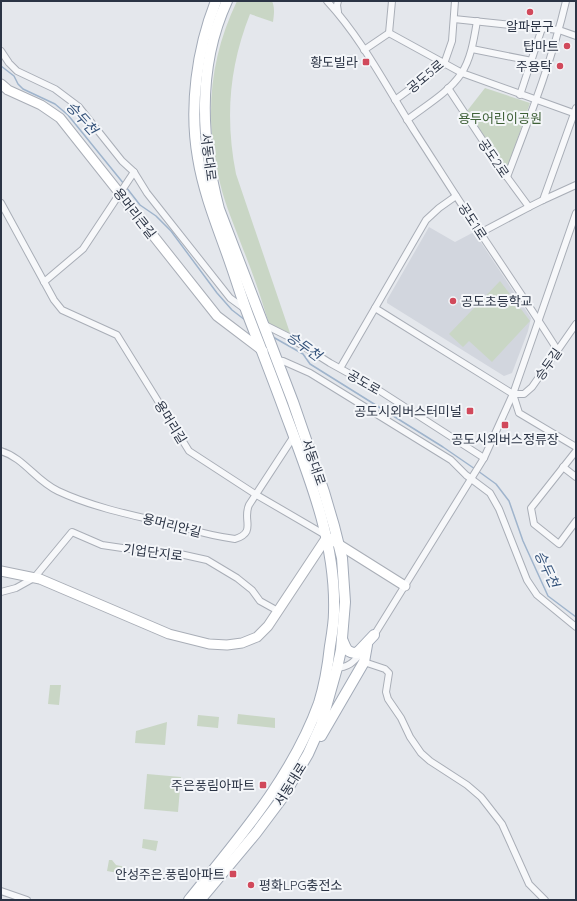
<svg xmlns="http://www.w3.org/2000/svg" width="577" height="901" viewBox="0 0 577 901" font-family="Quicksand,'Noto Sans KR',sans-serif">
  <style>
    .built { fill: #d2d6de }
    .green { fill: #c9d6c5 }
    .lines { fill: none; stroke-linecap: round; stroke-linejoin: round }
    .stream { stroke: #9fb4cc; stroke-width: 1.5 }
    .street-casing { stroke: #a9aeb7; stroke-width: 8 }
    .secondary-casing { stroke: #a9aeb7; stroke-width: 11 }
    .primary-casing { stroke: #a3abb8; stroke-width: 12 }
    .street { stroke: #f7f8fa; stroke-width: 6 }
    .secondary { stroke: #fff; stroke-width: 9 }
    .primary { stroke: #fff; stroke-width: 10 }
    .poi-dot { fill: #d1495b; stroke: #f4f6f9; stroke-width: 1.5 }
    .labels { text-anchor: middle; dominant-baseline: central; stroke-width: 4; stroke-linejoin: round; paint-order: stroke }
    .poi-label { font-size: 13px; fill: #2b3445; stroke: #f4f6f9; text-anchor: end }
    .street-label { font-size: 13px; fill: #2b3445; stroke: #f4f6f9 }
    .park-label { font-size: 13px; fill: #3f6138; stroke: #f4f6f9 }
    .water-label { font-size: 14px; font-style: italic; fill: #34527a; stroke: #f4f6f9 }
  </style>
  <rect width="100%" height="100%" fill="#e4e7ec"/>
  <polygon class="built" points="429,227 455,242 474,232 531,318 528,331 512,373 504,376 387,303 387,300"/>
  <g class="green">
    <path d="M237,1h35c3,7 2,13 1,21l-23,-8c-21,53 -25,104 -14,160l54,159 -21,-9c-8,-26 -16,-51 -26,-75 -8,-22 -18,-44 -23,-66 -16,-63 -11,-124 17,-182z"/>
    <polygon points="485,88 530,103 507,169 467,111"/>
    <polygon points="500,281 530,321 492,362 469,341 463,347 449,334"/>
    <polygon points="50,685 61,685 59,705 48,704"/>
    <polygon points="238,714 275,718 275,728 237,724"/>
    <polygon points="198,715 219,717 218,728 197,726"/>
    <polygon points="167,722 165,745 135,743 136,731"/>
    <polygon points="147,774 181,777 178,812 144,809"/>
    <polygon points="143,839 158,841 156,851 142,848"/>
    <polygon points="109,860 112,860 116,865 125,867 124,874 107,871"/>
  </g>
  <g class="lines">
    <g class="stream">
      <polyline points="1,66 14,76 18,84 23,89 55,104 68,115 124,184"/>
      <polyline points="126,187 140,205 156,216 171,231 217,293 232,310 245,320"/>
      <polyline points="273,337 303,354 310,364 443,447 475,469"/>
      <polyline points="478,471 496,484 509,501 523,541 548,596 576,617"/>
    </g>
    <g class="street-casing">
      <g id="street">
        <path d="M327,1c36,39 60,87 88,131 22,34 44,69 66,102 26,39 52,77 77,117"/>
        <polyline points="338,12 337,5 338,1"/>
        <polyline points="454,19 559,30 576,36"/>
        <polyline points="389,33 392,1"/>
        <polyline points="472,49 532,61"/>
        <polyline points="364,50 389,33 462,73 576,114"/>
        <polyline points="1,51 9,63 17,71 55,89 79,107 122,161 134,172 147,193 230,298 245,309"/>
        <polyline points="448,88 507,177 529,207"/>
        <polyline points="520,95 542,28"/>
        <polyline points="395,100 444,64 452,41 455,1"/>
        <path d="M407,120c18,-14 41,-27 54,-46 10,-15 13,-35 16,-53"/>
        <path d="M507,177c22,-58 45,-116 59,-176"/>
        <polyline points="543,200 576,185"/>
        <polyline points="1,203 54,300 62,310 117,335 189,451 255,494 327,536"/>
        <polyline points="480,233 529,207 543,200 576,108"/>
        <polyline points="44,282 83,249 134,172"/>
        <polyline points="375,308 513,394 524,394 532,387 576,324"/>
        <polyline points="263,324 289,337 330,363 377,389 484,458"/>
        <polyline points="276,360 283,361 310,373 451,460 466,475 490,493 499,509 527,580 537,595 576,627"/>
        <polyline points="342,365 426,220 439,208 456,196"/>
        <polyline points="513,394 519,413 576,447"/>
        <path d="M1,451c23,7 35,30 57,40 36,17 78,25 117,34 6,1 12,4 18,5 13,4 28,7 42,9 22,-7 7,-19 14,-34l45,-69"/>
        <polyline points="576,451 531,508 534,524 559,544 576,521"/>
        <polyline points="563,467 576,477"/>
        <polyline points="1,592 16,588 34,578 72,532 102,545 129,549 147,550 180,554 207,560 237,578 252,590 260,601 278,611"/>
        <polyline points="373,637 484,458 513,394 576,213"/>
        <polyline points="364,662 385,669 389,673 386,692 388,699 401,718 410,737 421,753 430,761 467,785 481,797 502,824 529,884 545,900"/>
        <path d="M335,668c13,0 19,-6 27,-16"/>
        <polyline points="1,891 27,900"/>
      </g>
    </g>
    <g class="secondary-casing">
      <g id="secondary">
        <polyline points="1,84 8,90 41,105 60,118 217,316 263,351"/>
        <polyline points="1,571 40,579 169,634 209,644 227,645 242,643 257,637 268,626 327,537 405,586"/>
      </g>
    </g>
    <g class="primary-casing">
      <g id="primary">
        <path d="M342,639c4,9 4,14 15,14l17,-18"/>
        <polyline points="321,736 364,662 367,645"/>
        <path d="M189,900c49,-61 103,-122 130,-197 6,-19 9,-38 11,-57 2,-12 4,-23 4,-34 2,-69 -24,-133 -48,-197 -12,-33 -25,-66 -38,-100 -6,-16 -11,-33 -17,-50 -12,-35 -27,-70 -33,-107 -9,-51 -1,-109 18,-157"/>
        <path d="M200,900l56,-67 27,-36 25,-43 13,-29 16,-57 4,-18 4,-48 -3,-44 -8,-32 -10,-34 -31,-90 -74,-193c-18,-68 -22,-143 8,-208"/>
      </g>
    </g>
    <use href="#street" class="street"/>
    <use href="#secondary" class="secondary"/>
    <use href="#primary" class="primary"/>
  </g>
  <g class="poi-dot">
    <circle cx="530" cy="12" r="4"/>
    <circle cx="567" cy="46" r="4"/>
    <rect x="362" y="58" width="8" height="8" rx="2"/>
    <circle cx="560" cy="66" r="4"/>
    <circle cx="453" cy="301" r="4"/>
    <rect x="466" y="407" width="8" height="8" rx="2"/>
    <rect x="501" y="421" width="8" height="8" rx="2"/>
    <rect x="259" y="781" width="8" height="8" rx="2"/>
    <rect x="229" y="870" width="8" height="8" rx="2"/>
    <circle cx="251" cy="885" r="4"/>
  </g>
  <g class="labels">
    <g class="poi-label">
      <text x="530" y="26" text-anchor="middle">알파문구</text>
      <text x="559" y="46">탑마트</text>
      <text x="358" y="62">황도빌라</text>
      <text x="552" y="66">주용탁</text>
      <text x="461" y="301" text-anchor="start">공도초등학교</text>
      <text x="462" y="411">공도시외버스터미널</text>
      <text x="505" y="439" text-anchor="middle">공도시외버스정류장</text>
      <text x="255" y="785">주은풍림아파트</text>
      <text x="225" y="874">안성주은.풍림아파트</text>
      <text x="259" y="885" text-anchor="start">평화LPG충전소</text>
    </g>
    <g class="street-label">
      <text transform="translate(425 76) rotate(-40)">공도5로</text>
      <text transform="translate(209 157) rotate(83)">서동대로</text>
      <text transform="translate(494 158) rotate(56)">공도2로</text>
      <text transform="translate(135 213) rotate(52)">용머리큰길</text>
      <text transform="translate(473 221) rotate(57)">공도1로</text>
      <text transform="translate(548 364) rotate(-55)">승두길</text>
      <text transform="translate(364 382) rotate(30)">공도로</text>
      <text transform="translate(171 422) rotate(58)">용머리길</text>
      <text transform="translate(314 462) rotate(71)">서동대로</text>
      <text transform="translate(172 525) rotate(14)">용머리안길</text>
      <text transform="translate(153 552) rotate(7)">기업단지로</text>
      <text transform="translate(290 784) rotate(-58)">서동대로</text>
    </g>
    <g class="park-label">
      <text x="500" y="118">용두어린이공원</text>
    </g>
    <g class="water-label">
      <text transform="translate(82 118) rotate(48)">승두천</text>
      <text transform="translate(304 346) rotate(36)">승두천</text>
      <text transform="translate(547 569) rotate(65)">승두천</text>
    </g>
  </g>
  <rect width="577" height="901" fill="none" stroke="#2b3445" stroke-width="4"/>
</svg>
